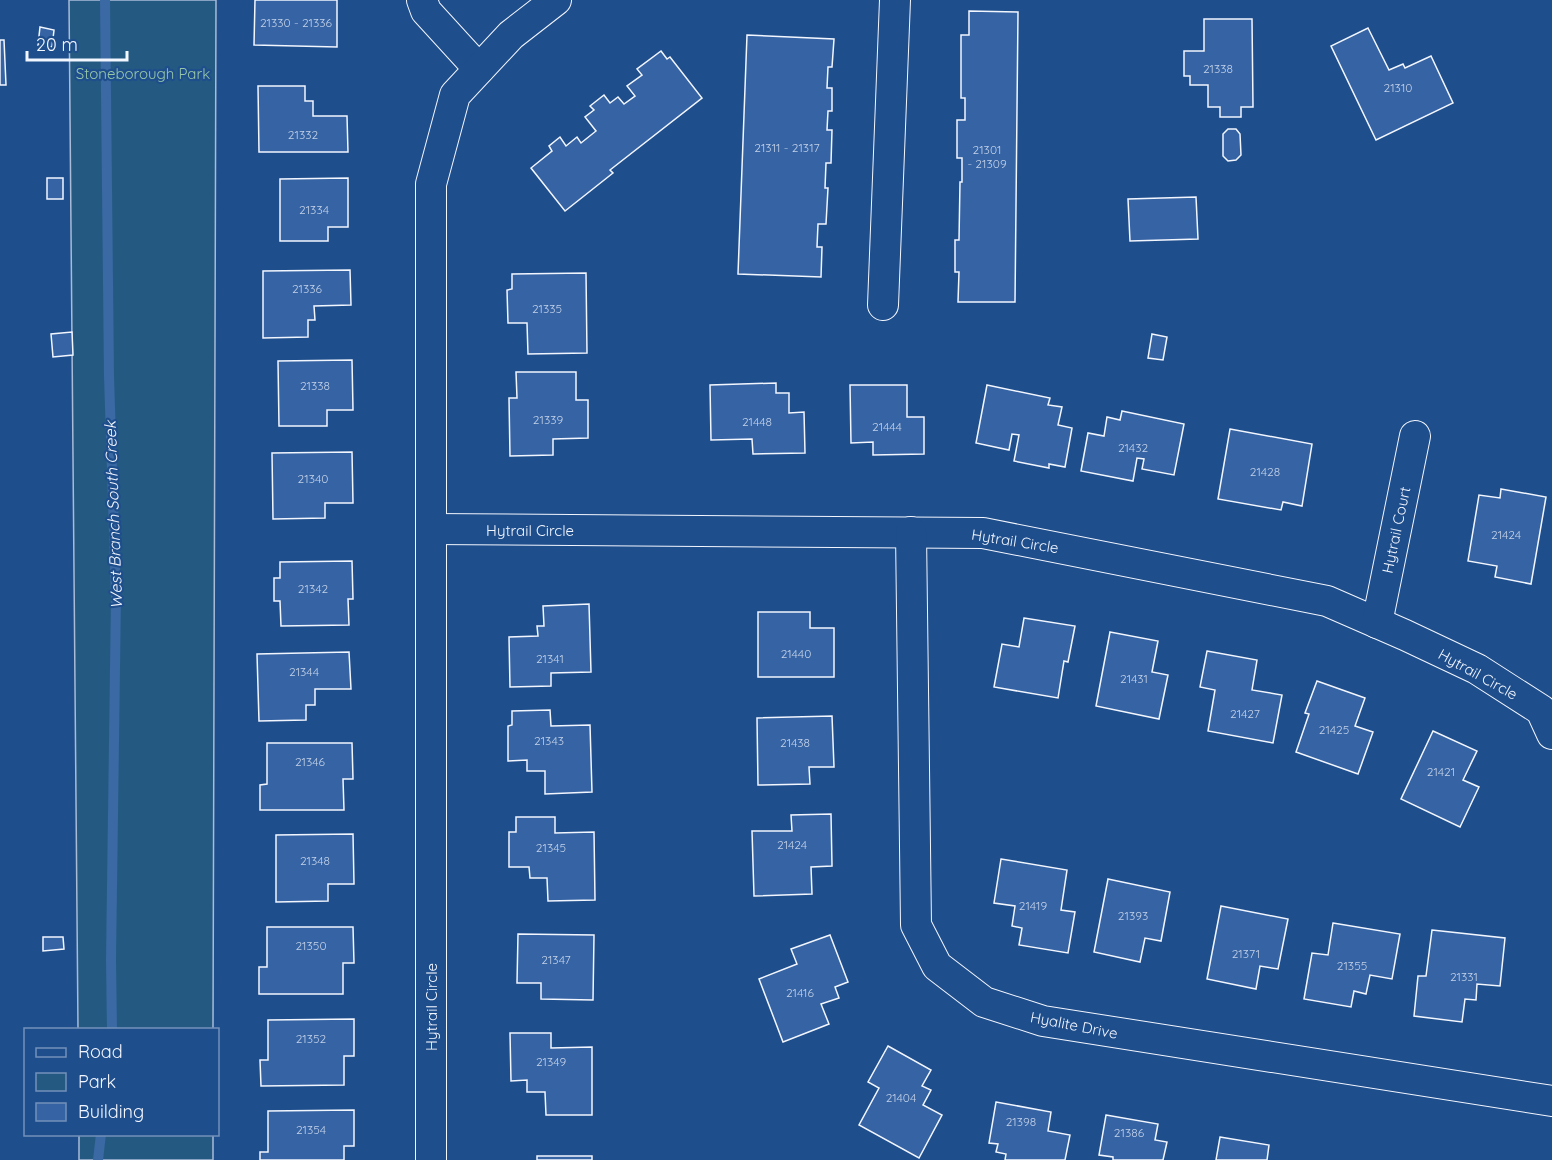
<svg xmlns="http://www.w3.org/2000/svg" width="1552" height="1160" viewBox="0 0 1552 1160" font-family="Quicksand,sans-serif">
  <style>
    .green { fill: #245a82; stroke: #a8bbd7; stroke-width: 1.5 }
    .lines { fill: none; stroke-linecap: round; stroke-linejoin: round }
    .stream { stroke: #3b69a3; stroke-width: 10 }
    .building { fill: #3563a3; stroke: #f2f6ff; stroke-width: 1.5 }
    .street-casing { stroke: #f2f6ff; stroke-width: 32 }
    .street { stroke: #1f4e8c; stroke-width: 30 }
    .labels { text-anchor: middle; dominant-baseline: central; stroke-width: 4.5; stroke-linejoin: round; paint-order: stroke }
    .number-label { font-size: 12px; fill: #c3d1e8 }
    .park-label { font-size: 15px; fill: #97c8a6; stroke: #1f4e8c }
    .street-label { font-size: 15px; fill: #f2f6ff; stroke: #1f4e8c }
    .water-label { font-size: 16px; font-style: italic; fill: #f2f6ff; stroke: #1f4e8c }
  </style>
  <rect width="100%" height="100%" fill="#1f4e8c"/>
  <g class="green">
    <polygon points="69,0 216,0 213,1029 78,1029"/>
    <rect x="79" y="1135" width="134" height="25"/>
  </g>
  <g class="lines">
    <g class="stream">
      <polyline points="105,0 109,376 116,596 111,960 112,1030"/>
      <polyline points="98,1160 101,1134"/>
    </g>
  </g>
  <g class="building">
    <polygon points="255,0 337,0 337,47 254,45"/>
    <polygon points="969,11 1018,12 1015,302 958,302 959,272 955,272 955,240 959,240 960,182 962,182 962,158 957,158 957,120 965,120 965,98 961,98 961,35 969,35"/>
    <polygon points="1204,19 1252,19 1253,107 1241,107 1241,117 1220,117 1220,107 1208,107 1208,85 1190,85 1190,76 1184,76 1184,51 1204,51"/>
    <polygon points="40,27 54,30 52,47 38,45"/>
    <polygon points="1368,28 1389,70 1403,64 1405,68 1431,56 1453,103 1376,140 1331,46"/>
    <polygon points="747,35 834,39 832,67 828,67 827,88 832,88 832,111 828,111 827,130 832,130 831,163 826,163 825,188 828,188 826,224 818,224 817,247 822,247 821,277 738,274"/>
    <polygon points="0,40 4,40 6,85 0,85"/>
    <polygon points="661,51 667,59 670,57 702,98 610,170 613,173 565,211 531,168 552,151 549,146 560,137 566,146 577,137 581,143 596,131 585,117 594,110 590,106 604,95 610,103 618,97 624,104 635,96 627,86 642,75 637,69"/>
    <polygon points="258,86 305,86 305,101 313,101 313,116 347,116 348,152 259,152"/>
    <polygon points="1228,129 1236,129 1240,134 1241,155 1236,160 1228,161 1223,156 1223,134"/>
    <rect x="47" y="178" width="16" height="21"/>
    <polygon points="348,178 348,227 328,227 328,241 280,241 280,179"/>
    <polygon points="1196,197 1198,239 1130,241 1128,199"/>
    <polygon points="350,270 351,305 314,306 315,320 308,320 308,337 263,338 263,271"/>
    <polygon points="586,273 587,353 528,354 527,323 508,323 507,290 512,289 512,274"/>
    <polygon points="72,332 73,355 53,357 51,334"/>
    <polygon points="1152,334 1167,337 1163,360 1148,358"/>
    <polygon points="352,360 353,410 327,410 327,426 279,426 278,361"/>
    <polygon points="516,372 576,372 576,400 588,400 588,438 553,439 553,455 510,456 509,398 517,398"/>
    <polygon points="776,383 776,393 789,393 789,413 804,412 805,453 753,454 752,439 711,440 710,385"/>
    <polygon points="850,385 907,385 907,417 924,417 924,454 873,455 873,442 851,443"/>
    <polygon points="987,385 1050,398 1048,405 1062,407 1058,425 1072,428 1065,467 1049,464 1049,468 1014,461 1019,435 1012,434 1009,450 976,443"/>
    <polygon points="1122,411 1184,424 1174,475 1142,469 1144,459 1137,458 1133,481 1081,471 1088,433 1104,436 1107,417 1120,420"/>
    <polygon points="1230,429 1312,444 1302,506 1283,502 1281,510 1218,499"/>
    <polygon points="352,452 353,503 325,503 325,518 273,519 272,453"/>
    <polygon points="1501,489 1546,497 1531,584 1495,577 1497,566 1468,561 1479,495 1500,498"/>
    <polygon points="352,561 353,599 348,599 349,625 281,626 280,601 274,601 274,578 280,578 280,562"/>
    <polygon points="589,604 591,672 551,673 551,686 510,687 509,637 538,636 537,626 544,626 543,606"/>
    <polygon points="758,612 810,612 810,628 834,628 834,677 758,677"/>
    <polygon points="1024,618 1075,626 1068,662 1064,661 1058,698 994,687 1002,644 1019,647"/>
    <polygon points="1110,632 1158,641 1152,672 1168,675 1159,719 1096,706"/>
    <polygon points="1207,651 1257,660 1252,690 1282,695 1273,743 1208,731 1215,690 1200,687"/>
    <polygon points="349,652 351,689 315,689 315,705 306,705 306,720 259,721 257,654"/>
    <polygon points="1317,681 1365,698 1355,726 1373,732 1358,774 1296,752 1309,714 1305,713"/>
    <polygon points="550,710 551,726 590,725 592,792 545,794 545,771 527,771 527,760 508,761 508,726 512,725 512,711"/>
    <polygon points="832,716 834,767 809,767 810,784 758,785 757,718"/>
    <polygon points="1433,731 1477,751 1463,780 1479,787 1460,827 1401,799"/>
    <polygon points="267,743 352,743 353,779 343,779 344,810 260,810 260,785 267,784"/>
    <polygon points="831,814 832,866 811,867 812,894 754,896 752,831 792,831 791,815"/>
    <polygon points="516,817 555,817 555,833 594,832 595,900 548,901 547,878 530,878 529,867 509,867 509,832 516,832"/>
    <polygon points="353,834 354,884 328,884 328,901 276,902 276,835"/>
    <polygon points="1001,859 1067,870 1061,910 1075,912 1068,953 1019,945 1022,928 1012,926 1015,906 994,903"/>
    <polygon points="1108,879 1170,892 1161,941 1145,938 1140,962 1094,952"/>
    <polygon points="1221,906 1288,919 1278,969 1260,966 1256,989 1207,979"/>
    <polygon points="1333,923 1400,934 1392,979 1370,975 1366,994 1354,991 1351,1007 1304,999 1312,953 1328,955"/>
    <polygon points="267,927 353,927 354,963 343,963 343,994 259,994 259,967 267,967"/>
    <polygon points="1432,930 1505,938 1500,986 1477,984 1476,1000 1465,999 1462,1022 1414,1016 1418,976 1426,976"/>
    <polygon points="518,934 594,935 593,1000 541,999 541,983 517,983"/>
    <polygon points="830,935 848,982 835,987 839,998 821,1004 829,1024 783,1042 759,979 797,964 791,949"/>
    <polygon points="43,937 63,937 64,949 43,951"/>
    <polygon points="354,1019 354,1056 344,1056 344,1085 261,1086 260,1060 268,1060 268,1020"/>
    <polygon points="510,1033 551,1033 551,1048 592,1047 592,1115 546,1115 545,1092 527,1092 527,1080 511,1081"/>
    <polygon points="888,1046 931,1070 922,1086 931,1090 923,1105 942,1115 919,1158 859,1125 879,1088 868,1082"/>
    <polygon points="996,1102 1051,1112 1048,1131 1070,1135 1065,1160 1005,1160 1006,1154 996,1152 998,1144 989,1143"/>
    <polygon points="354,1110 354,1146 344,1146 344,1160 260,1160 260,1152 268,1152 268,1111"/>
    <polygon points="1106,1115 1158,1124 1155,1140 1167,1142 1163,1160 1113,1160 1113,1157 1099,1155"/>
    <polygon points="1220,1137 1269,1145 1267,1160 1216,1160"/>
    <rect x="537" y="1156" width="55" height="4"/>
  </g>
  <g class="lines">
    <g class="street-casing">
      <g id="street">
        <polyline points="422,0 426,11 479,69"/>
        <polyline points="883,305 895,0"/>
        <polyline points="431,529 983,533 1327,601 1405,635 1477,669 1541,710 1552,734"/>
        <polyline points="911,532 916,925 937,966 984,1002 1043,1021 1552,1101"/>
        <polyline points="1377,623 1415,436"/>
        <polyline points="431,1160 431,184 455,95 511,35 556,0"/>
      </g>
    </g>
    <use href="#street" class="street"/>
  </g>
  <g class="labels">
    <g class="number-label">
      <text x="296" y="22">21330 - 21336</text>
      <text x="1218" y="68">21338</text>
      <text x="1398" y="87">21310</text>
      <text x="303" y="134">21332</text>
      <text x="787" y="147">21311 - 21317</text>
      <text x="987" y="149">21301<tspan x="987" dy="14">- 21309</tspan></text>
      <text x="314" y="209">21334</text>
      <text x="307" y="288">21336</text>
      <text x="547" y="308">21335</text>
      <text x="315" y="385">21338</text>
      <text x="548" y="419">21339</text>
      <text x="757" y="421">21448</text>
      <text x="887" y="426">21444</text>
      <text x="1133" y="447">21432</text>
      <text x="1265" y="471">21428</text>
      <text x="313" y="478">21340</text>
      <text x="1506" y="534">21424</text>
      <text x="313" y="588">21342</text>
      <text x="796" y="653">21440</text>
      <text x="550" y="658">21341</text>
      <text x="304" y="671">21344</text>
      <text x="1134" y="678">21431</text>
      <text x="1245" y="713">21427</text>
      <text x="1334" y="729">21425</text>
      <text x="549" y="740">21343</text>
      <text x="795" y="742">21438</text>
      <text x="310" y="761">21346</text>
      <text x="1441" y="771">21421</text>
      <text x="792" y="844">21424</text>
      <text x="551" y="847">21345</text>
      <text x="315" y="860">21348</text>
      <text x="1033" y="905">21419</text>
      <text x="1133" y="915">21393</text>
      <text x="311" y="945">21350</text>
      <text x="1246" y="953">21371</text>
      <text x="556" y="959">21347</text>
      <text x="1352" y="965">21355</text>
      <text x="1464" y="976">21331</text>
      <text x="800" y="992">21416</text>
      <text x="311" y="1038">21352</text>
      <text x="551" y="1061">21349</text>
      <text x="901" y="1097">21404</text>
      <text x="1021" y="1121">21398</text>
      <text x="311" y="1129">21354</text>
      <text x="1129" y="1132">21386</text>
    </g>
    <g class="park-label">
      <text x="143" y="73">Stoneborough Park</text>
    </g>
    <g class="street-label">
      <text x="530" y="530">Hytrail Circle</text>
      <text transform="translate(1396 530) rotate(-78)">Hytrail Court</text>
      <text transform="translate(1015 541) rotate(9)">Hytrail Circle</text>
      <text transform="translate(1478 674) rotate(29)">Hytrail Circle</text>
      <text transform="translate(431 1007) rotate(-90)">Hytrail Circle</text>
      <text transform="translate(1074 1025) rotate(11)">Hyalite Drive</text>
    </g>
    <g class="water-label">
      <text transform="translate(113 515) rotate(-92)">West Branch South Creek</text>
    </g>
  </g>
  <rect x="24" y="1028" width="195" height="108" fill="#1f4e8c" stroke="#7391ba" stroke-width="1.5"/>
  <rect x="36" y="1048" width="30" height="9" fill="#1f4e8c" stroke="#7391ba" stroke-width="1.5"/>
  <text x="78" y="1058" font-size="18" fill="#f2f6ff">Road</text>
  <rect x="36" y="1073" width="30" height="18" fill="#245a82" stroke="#7391ba" stroke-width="1.5"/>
  <text x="78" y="1088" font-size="18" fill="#f2f6ff">Park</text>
  <rect x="36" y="1103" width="30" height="18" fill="#3563a3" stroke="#7391ba" stroke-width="1.5"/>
  <text x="78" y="1118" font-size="18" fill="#f2f6ff">Building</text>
  <path d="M27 51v9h100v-9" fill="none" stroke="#f2f6ff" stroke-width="3"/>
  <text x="36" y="51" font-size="18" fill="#f2f6ff" stroke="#1f4e8c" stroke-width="4.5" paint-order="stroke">20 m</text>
</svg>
